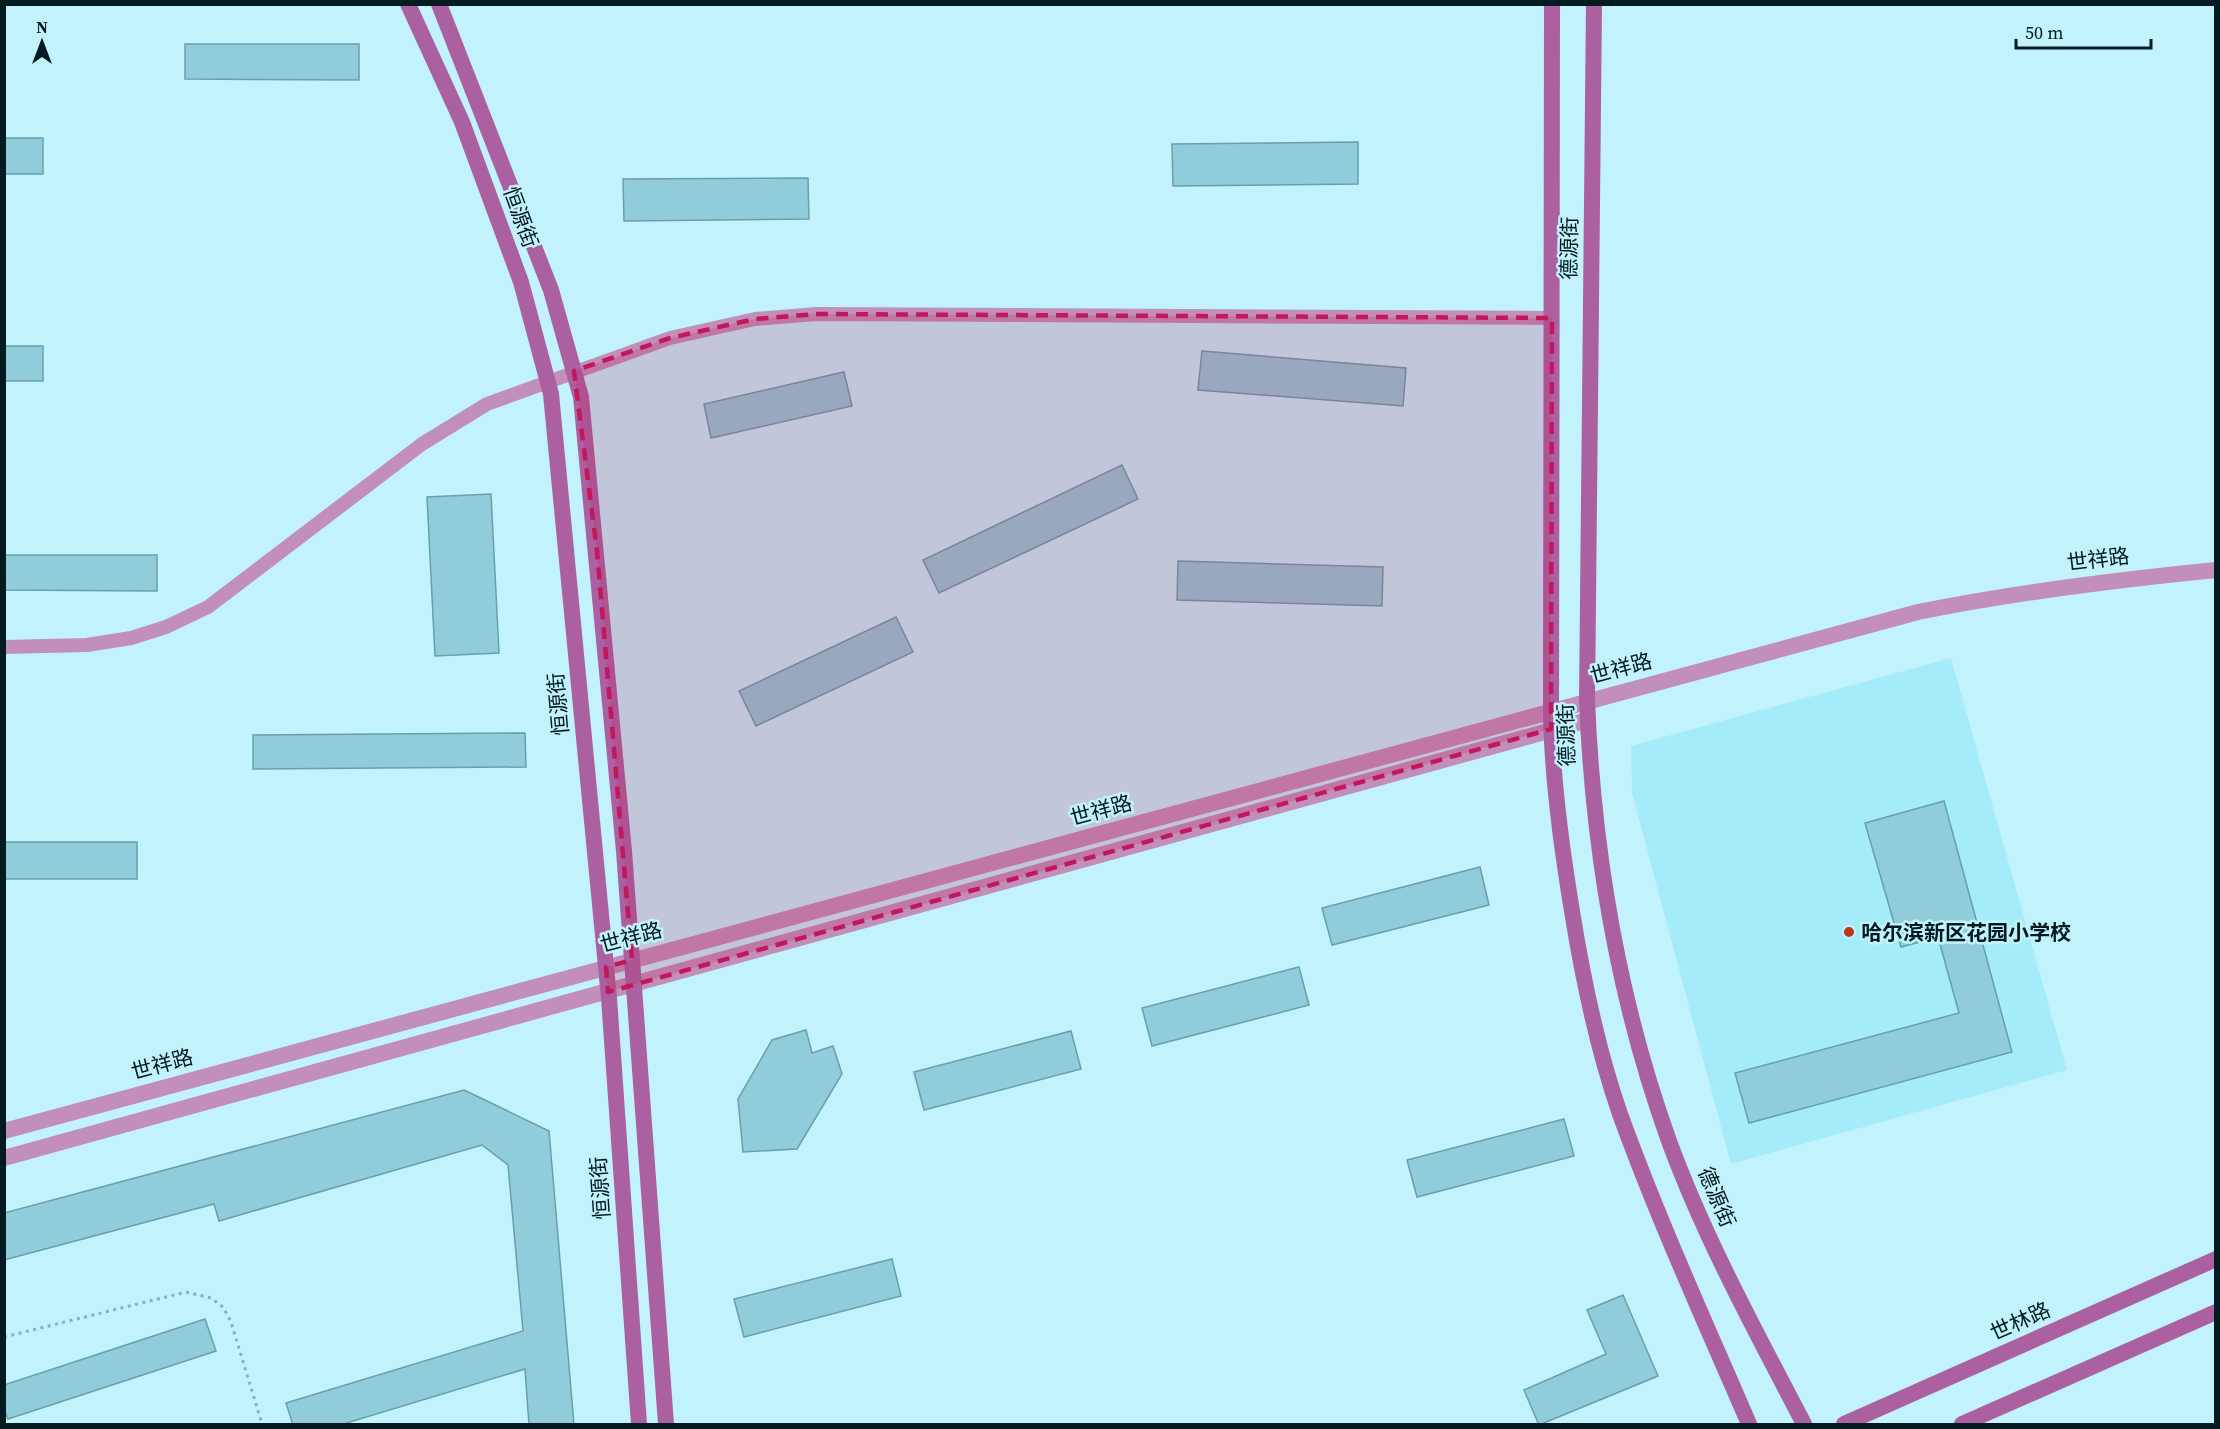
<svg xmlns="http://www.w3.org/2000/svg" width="2220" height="1429" viewBox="0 0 2220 1429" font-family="'Source Serif 4','Noto Sans SC',serif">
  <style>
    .built { fill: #a5ecfb }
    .building { fill: #90ccd9; stroke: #66a0ac; stroke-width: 1.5 }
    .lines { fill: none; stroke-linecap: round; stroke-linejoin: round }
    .path { stroke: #88b1b9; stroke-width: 3; stroke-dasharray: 3 4.5; stroke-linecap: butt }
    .minor { stroke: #c18fb9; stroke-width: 14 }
    .tertiary { stroke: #c18fb9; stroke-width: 16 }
    .secondary { stroke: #ab61a1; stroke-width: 16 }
    .marked { fill: #c2185b; fill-opacity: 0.2; stroke: #c2185b; stroke-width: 4.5; stroke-dasharray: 12 8; stroke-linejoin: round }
    .poi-dot { fill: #bf341c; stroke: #c2f2fc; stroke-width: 2 }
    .labels { text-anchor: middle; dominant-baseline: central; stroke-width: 5; stroke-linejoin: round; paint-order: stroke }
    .street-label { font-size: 21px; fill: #031b20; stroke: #c2f2fc }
    .poi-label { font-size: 21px; font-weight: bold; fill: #031b20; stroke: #c2f2fc; text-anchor: start }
  </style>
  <rect width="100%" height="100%" fill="#c2f2fc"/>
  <polygon class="built" points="1951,658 2067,1070 1731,1164 1632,793 1631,746"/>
  <g class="building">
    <polygon points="185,44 359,44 359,80 185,79"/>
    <rect x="4" y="138" width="39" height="36"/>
    <polygon points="1358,142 1358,184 1173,186 1172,144"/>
    <polygon points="808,178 809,219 624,221 623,179"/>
    <rect x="4" y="346" width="39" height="35"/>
    <polygon points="1202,351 1406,368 1403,406 1198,390"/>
    <polygon points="844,372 852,406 711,438 704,404"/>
    <polygon points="1122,465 1138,499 939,593 923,560"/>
    <polygon points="491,494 499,653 435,656 427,497"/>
    <polygon points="4,555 157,555 157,591 4,590"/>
    <polygon points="1178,561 1383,567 1382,606 1177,600"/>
    <polygon points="896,617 913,652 756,726 739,691"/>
    <polygon points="525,733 526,767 253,769 253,735"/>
    <polygon points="1944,801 2012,1052 1749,1123 1735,1073 1959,1013 1938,937 1901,947 1865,823"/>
    <rect x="4" y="842" width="133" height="37"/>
    <polygon points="1480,867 1489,905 1332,945 1322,908"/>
    <polygon points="1299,967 1309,1005 1152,1046 1142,1008"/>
    <polygon points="806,1030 812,1053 833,1046 842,1074 797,1149 743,1152 738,1099 772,1040"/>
    <polygon points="1071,1031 1081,1069 924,1110 914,1072"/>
    <polygon points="464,1090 549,1131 574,1425 529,1425 525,1369 340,1425 293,1425 286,1403 523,1331 508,1165 482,1145 219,1221 214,1204 4,1260 4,1213"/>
    <polygon points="1564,1119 1574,1156 1417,1197 1407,1160"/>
    <polygon points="892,1259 901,1296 744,1337 734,1299"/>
    <polygon points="1623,1295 1658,1376 1539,1425 1524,1390 1606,1354 1587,1310"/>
    <polygon points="205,1319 216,1351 8,1419 4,1409 4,1385"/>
  </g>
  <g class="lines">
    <polyline class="path" points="4,1337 186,1292 211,1298 223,1307 231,1322 262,1424"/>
    <polyline class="minor" points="4,647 87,645 131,638 166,627 208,607 422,444 487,404 670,338 755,319 816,314 1552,318"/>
    <g class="tertiary">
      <path d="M4,1131l1914,-519c99,-20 197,-32 298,-42"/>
      <polyline points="4,1158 1588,720"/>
    </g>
    <g class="secondary">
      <polyline points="408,4 462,122 521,282 551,394 609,998 639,1424"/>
      <polyline points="439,4 551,290 581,397 624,851 666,1424"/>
      <path d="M1552,4l-1,708c1,67 10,133 21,199 11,69 25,137 48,203 38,105 85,208 129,310"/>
      <path d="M1594,4l-7,696c6,151 31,299 82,441 36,98 87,191 135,283"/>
      <polyline points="1844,1424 2216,1259"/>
      <polyline points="1962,1424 2216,1312"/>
    </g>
  </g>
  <path class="marked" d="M816,314l736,4 -1,411 -943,263 -2,-25 26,-7 -35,-409 -23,-180 96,-33 85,-19z"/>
  <circle class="poi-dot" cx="1849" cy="932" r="6"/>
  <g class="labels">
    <g class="street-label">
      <text transform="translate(521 217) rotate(70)">恒源街</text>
      <text transform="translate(1569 248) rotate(-89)">德源街</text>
      <text transform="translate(2098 559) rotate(-7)">世祥路</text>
      <text transform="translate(1621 668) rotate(-15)">世祥路</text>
      <text transform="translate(558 704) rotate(-95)">恒源街</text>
      <text transform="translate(1566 735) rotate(-92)">德源街</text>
      <text transform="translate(1101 810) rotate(-15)">世祥路</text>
      <text transform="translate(631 937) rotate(-15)">世祥路</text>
      <text transform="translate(162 1064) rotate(-15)">世祥路</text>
      <text transform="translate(600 1188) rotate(-94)">恒源街</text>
      <text transform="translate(1717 1197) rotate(67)">德源街</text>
      <text transform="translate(2020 1321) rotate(-24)">世林路</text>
    </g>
    <g class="poi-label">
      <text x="1861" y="932">哈尔滨新区花园小学校</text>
    </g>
  </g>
  <rect width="2220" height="1429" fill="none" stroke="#031b20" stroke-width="12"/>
  <g transform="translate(42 42)" stroke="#c2f2fc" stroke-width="4.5" paint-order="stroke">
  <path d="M0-4.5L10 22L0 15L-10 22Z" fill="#031b20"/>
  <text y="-9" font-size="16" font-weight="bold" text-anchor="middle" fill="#031b20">N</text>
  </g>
  <path d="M2016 39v9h135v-9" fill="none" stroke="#031b20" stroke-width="3"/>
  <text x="2025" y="39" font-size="18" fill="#031b20" stroke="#c2f2fc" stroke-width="4.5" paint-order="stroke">50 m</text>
</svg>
